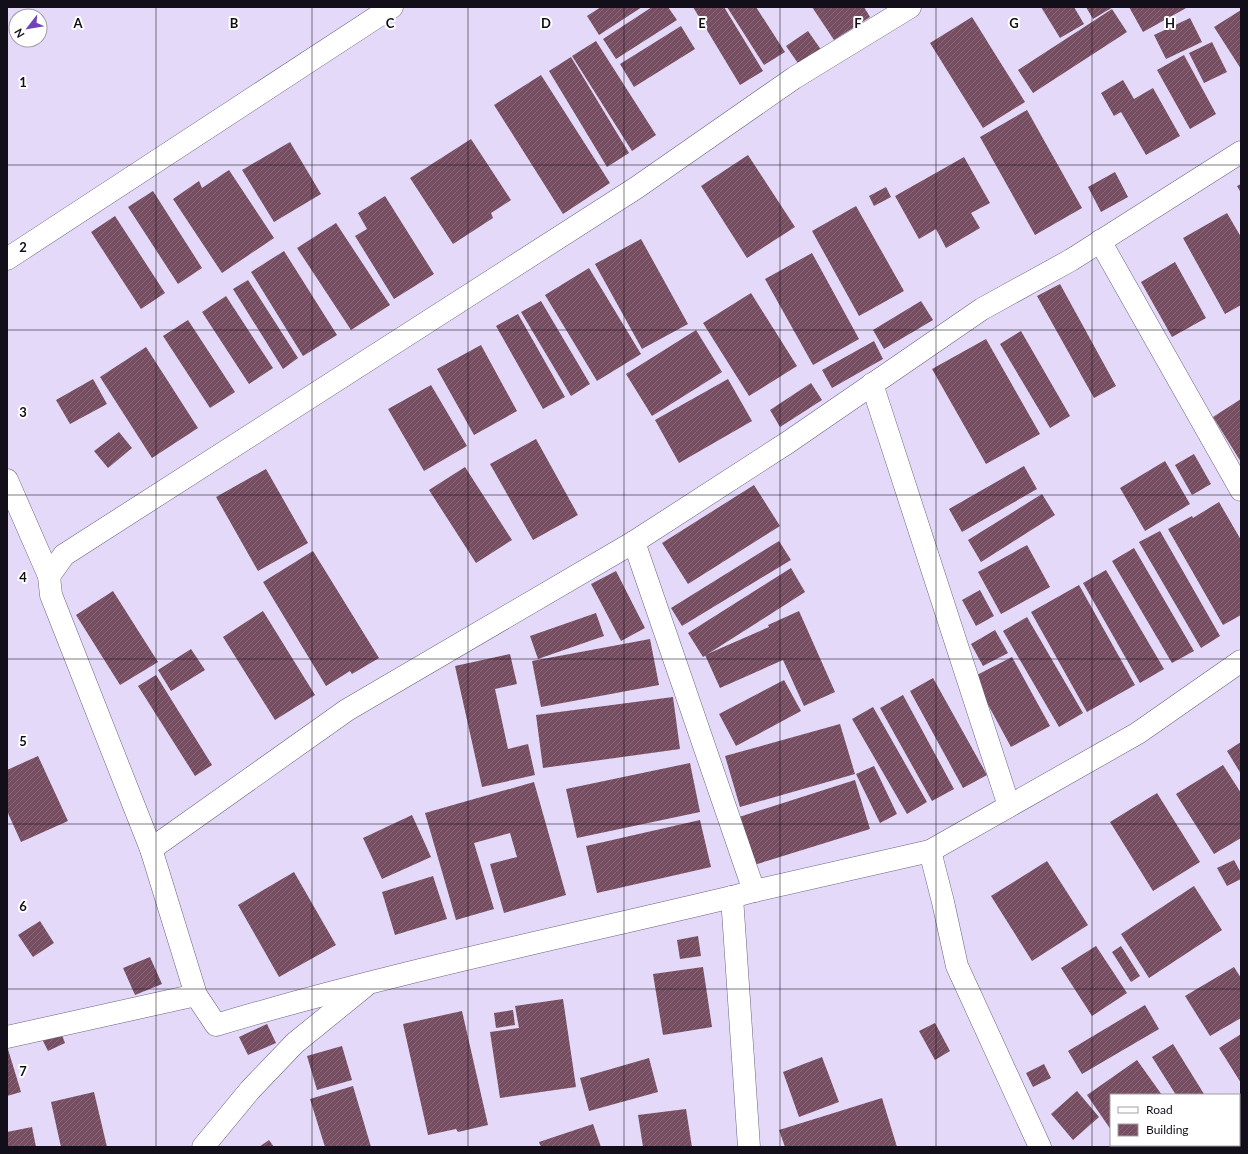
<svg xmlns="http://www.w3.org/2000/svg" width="1248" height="1154" viewBox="0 0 1248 1154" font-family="Lato,sans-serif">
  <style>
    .building { fill: url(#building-hatch) }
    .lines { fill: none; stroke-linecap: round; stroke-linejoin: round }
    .minor-casing { stroke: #6e647f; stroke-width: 23 }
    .minor { stroke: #fff; stroke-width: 22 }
    .grid { fill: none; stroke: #130f1a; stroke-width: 1; stroke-opacity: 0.55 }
    .grid-label { font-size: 13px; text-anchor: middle; font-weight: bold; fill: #130f1a; stroke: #fff; stroke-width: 4; stroke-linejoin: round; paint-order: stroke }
  </style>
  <defs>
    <pattern id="building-hatch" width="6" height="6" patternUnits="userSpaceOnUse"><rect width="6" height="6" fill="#764d61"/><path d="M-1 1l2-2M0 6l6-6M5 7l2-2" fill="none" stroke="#866877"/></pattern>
  </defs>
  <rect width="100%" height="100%" fill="#e4d9f8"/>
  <g class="building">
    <polygon points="601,7 642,7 599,35 587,16"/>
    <polygon points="652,7 668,7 677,20 616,59 603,39"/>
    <polygon points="693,7 724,7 763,71 740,85"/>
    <polygon points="727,7 756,7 785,52 764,65"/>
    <polygon points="812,7 864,7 870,17 834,40"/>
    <polygon points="1041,7 1074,7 1084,24 1060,38"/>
    <polygon points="1086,7 1113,7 1093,19"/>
    <polygon points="1129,7 1188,7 1143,32"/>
    <polygon points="1112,9 1127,32 1033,93 1018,70"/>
    <polygon points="1241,10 1241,69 1214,27"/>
    <polygon points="972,17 1025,102 983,128 930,43"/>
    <polygon points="1190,18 1202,42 1166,59 1154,35"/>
    <polygon points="681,26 695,49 634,87 620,64"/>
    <polygon points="808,31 824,54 802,69 786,46"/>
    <polygon points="596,41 656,135 632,151 572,56"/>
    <polygon points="1212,42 1227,72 1204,83 1189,53"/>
    <polygon points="1184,55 1216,114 1190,129 1157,70"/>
    <polygon points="571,57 629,153 607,167 549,71"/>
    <polygon points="541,75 610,183 563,214 494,105"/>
    <polygon points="1123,80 1134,99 1153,88 1180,136 1146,155 1121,112 1114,116 1101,93"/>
    <polygon points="1027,110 1082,208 1035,235 980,137"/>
    <polygon points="471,139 511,200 491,213 493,218 453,244 410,178"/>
    <polygon points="290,142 321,194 274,222 242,170"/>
    <polygon points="748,155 795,227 747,258 701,186"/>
    <polygon points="964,157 990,203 971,213 980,228 946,248 936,229 919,239 895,196"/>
    <polygon points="229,170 274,238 222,273 173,199 199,181 202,188"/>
    <polygon points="1115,172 1128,197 1101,212 1088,187"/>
    <polygon points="1241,184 1241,193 1237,186"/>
    <polygon points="886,187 891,197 874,206 869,196"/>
    <polygon points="153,191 202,268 178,284 128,207"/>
    <polygon points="385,196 434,274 394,299 355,236 367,229 358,213"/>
    <polygon points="856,206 904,291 859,316 812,231"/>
    <polygon points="1227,213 1241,237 1241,305 1225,314 1183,238"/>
    <polygon points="115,216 165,293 141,309 91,232"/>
    <polygon points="336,223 390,305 351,330 297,248"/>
    <polygon points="641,239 688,324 642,349 595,264"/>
    <polygon points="284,251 337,335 303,356 251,272"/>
    <polygon points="812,253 859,339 813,365 765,279"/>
    <polygon points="1175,262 1206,318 1172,337 1141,282"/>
    <polygon points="589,268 641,354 597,381 545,295"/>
    <polygon points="248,280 298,358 283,369 233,289"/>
    <polygon points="1060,284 1116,386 1094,398 1037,296"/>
    <polygon points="751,293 797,366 749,396 703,323"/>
    <polygon points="226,296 273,368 249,384 202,312"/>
    <polygon points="541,301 590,384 571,396 521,312"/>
    <polygon points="921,301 933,320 884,349 873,330"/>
    <polygon points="518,314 565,397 543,409 496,326"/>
    <polygon points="188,320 235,392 210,408 163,336"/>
    <polygon points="696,330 722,372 652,416 626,374"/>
    <polygon points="1021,331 1070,416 1050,428 1000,344"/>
    <polygon points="986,339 1040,434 986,464 932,369"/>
    <polygon points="874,341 883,359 832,388 822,370"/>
    <polygon points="481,345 517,411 474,435 437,369"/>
    <polygon points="146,347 198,428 152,458 100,377"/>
    <polygon points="93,379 107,404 70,424 56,400"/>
    <polygon points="728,379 752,421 679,463 655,420"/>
    <polygon points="811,383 822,400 780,427 770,410"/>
    <polygon points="431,385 467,446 424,471 388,409"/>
    <polygon points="1241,399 1241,462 1213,417"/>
    <polygon points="119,432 132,448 108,468 94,451"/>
    <polygon points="536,439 578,515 533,540 490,464"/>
    <polygon points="1194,454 1211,484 1192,495 1175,465"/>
    <polygon points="1165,461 1190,504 1145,531 1120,488"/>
    <polygon points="1024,466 1037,489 962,532 949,509"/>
    <polygon points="465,467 512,540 476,563 429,490"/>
    <polygon points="266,469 308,543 258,571 216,497"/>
    <polygon points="754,485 780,526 688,584 662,543"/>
    <polygon points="1042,494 1055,515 981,562 968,540"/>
    <polygon points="1219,502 1241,540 1241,615 1223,625 1168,529 1192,516 1193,518"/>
    <polygon points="1160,531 1220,636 1201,648 1139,542"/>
    <polygon points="779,541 791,560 682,626 671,608"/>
    <polygon points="1027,545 1050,587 1001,614 978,572"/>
    <polygon points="1134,548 1194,651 1172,663 1112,561"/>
    <polygon points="313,551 379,658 352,674 350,671 326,686 263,582"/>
    <polygon points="791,568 805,592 703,657 688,633"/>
    <polygon points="1106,570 1164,669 1140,683 1083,583"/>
    <polygon points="616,571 645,628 621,641 591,584"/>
    <polygon points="1079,585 1135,685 1087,712 1031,612"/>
    <polygon points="980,590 994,616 976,626 962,600"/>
    <polygon points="113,591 158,662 120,685 76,615"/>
    <polygon points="263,611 315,695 275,720 223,637"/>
    <polygon points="799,611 835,692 804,706 783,660 720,688 705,655 769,627 768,625"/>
    <polygon points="596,613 604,636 538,659 530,636"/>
    <polygon points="1027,617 1083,713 1059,727 1003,631"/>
    <polygon points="995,630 1008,653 983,666 971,644"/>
    <polygon points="650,639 659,685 541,707 532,661"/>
    <polygon points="191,649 205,670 171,691 158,670"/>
    <polygon points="510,654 517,684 495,689 508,749 528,744 535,775 482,787 455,666"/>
    <polygon points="1012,657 1050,726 1011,747 973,677"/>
    <polygon points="156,675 212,765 195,776 138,686"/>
    <polygon points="933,678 987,775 963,788 910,691"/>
    <polygon points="784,680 801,711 736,746 719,714"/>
    <polygon points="903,695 954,789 932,801 880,708"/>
    <polygon points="673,697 680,749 543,768 536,715"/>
    <polygon points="873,707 927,802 907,814 852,719"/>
    <polygon points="840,724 855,774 740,807 725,756"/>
    <polygon points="1241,742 1241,774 1227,751"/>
    <polygon points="38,756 68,821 21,842 7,811 7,770"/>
    <polygon points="690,763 700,812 577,838 566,789"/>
    <polygon points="1223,765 1241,793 1241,838 1214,854 1176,794"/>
    <polygon points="874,766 897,814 880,823 856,774"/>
    <polygon points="855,780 870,829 754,865 739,817"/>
    <polygon points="534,782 566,895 504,913 490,864 517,857 510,833 474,843 494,909 456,920 425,813"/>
    <polygon points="1157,793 1200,862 1153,891 1110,822"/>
    <polygon points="412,815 431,857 382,879 363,838"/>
    <polygon points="700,820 711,867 597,893 586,846"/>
    <polygon points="1234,860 1241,873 1241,879 1227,886 1217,868"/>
    <polygon points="1047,861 1088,925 1032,961 991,896"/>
    <polygon points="294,872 336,945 279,977 238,905"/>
    <polygon points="433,876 447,919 395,935 382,892"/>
    <polygon points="1194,886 1222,930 1149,978 1121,934"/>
    <polygon points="40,921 54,943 33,957 18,935"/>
    <polygon points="698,936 701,956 680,959 677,940"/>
    <polygon points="1096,946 1127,993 1092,1016 1061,968"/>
    <polygon points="1121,946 1140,976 1131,982 1112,952"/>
    <polygon points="150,957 162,984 135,995 123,968"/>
    <polygon points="703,967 712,1027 663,1035 653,974"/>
    <polygon points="1234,967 1241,978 1241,1018 1210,1036 1185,996"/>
    <polygon points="563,999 576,1087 500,1098 490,1032 519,1028 515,1006"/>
    <polygon points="1145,1005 1159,1029 1082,1074 1068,1051"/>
    <polygon points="513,1010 515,1025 496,1028 494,1013"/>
    <polygon points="462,1011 488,1125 458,1132 456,1129 428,1135 403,1024"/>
    <polygon points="935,1023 950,1051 935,1060 919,1031"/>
    <polygon points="267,1024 276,1043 248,1055 239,1037"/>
    <polygon points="60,1030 65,1043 48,1051 42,1039"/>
    <polygon points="1241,1034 1241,1083 1219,1048"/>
    <polygon points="1173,1044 1204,1094 1202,1095 1176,1095 1152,1057"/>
    <polygon points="7,1046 21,1092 7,1096"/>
    <polygon points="342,1046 352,1080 317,1090 307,1056"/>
    <polygon points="822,1057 839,1102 799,1117 783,1072"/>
    <polygon points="649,1058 658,1092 589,1111 580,1078"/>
    <polygon points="1137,1060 1162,1095 1111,1095 1111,1130 1087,1095"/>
    <polygon points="1044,1064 1051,1078 1033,1087 1026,1073"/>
    <polygon points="353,1086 371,1147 325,1147 310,1099"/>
    <polygon points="1077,1091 1099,1117 1073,1140 1051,1114"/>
    <polygon points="94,1092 107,1147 61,1147 51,1102"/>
    <polygon points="882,1098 897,1147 785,1147 779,1130"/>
    <polygon points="686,1109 692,1147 643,1147 638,1115"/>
    <polygon points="593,1124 601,1147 541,1147 539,1142"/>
    <polygon points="32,1127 36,1147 7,1147 7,1132"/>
    <polygon points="269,1140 274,1147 259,1147"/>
    <polygon points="1128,1145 1168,1145 1165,1147 1130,1147"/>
  </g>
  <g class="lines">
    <g class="minor-casing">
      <g id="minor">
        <polyline points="1100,241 1241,490"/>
        <polyline points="7,259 392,7"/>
        <polyline points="872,384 1009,806"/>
        <path d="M7,480l42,96 2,19 100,254 45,146 20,30c170,-51 344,-87 516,-128l22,-6 176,-40 208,-118 103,-72"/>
        <polyline points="634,542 754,891"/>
        <polyline points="49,576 64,555 636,188 794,78 910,7"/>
        <polyline points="151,849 347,710 634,542 787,443 982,309 1071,260 1241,152"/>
        <polyline points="930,851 943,902 957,966 1040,1147"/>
        <polyline points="732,897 749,1147"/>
        <polyline points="7,1037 196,995"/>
        <polyline points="1239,1130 1241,1129"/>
        <polyline points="203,1147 250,1090 295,1043 364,987"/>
        <polyline points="1212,1147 1215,1145"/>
      </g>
    </g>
    <use href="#minor" class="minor"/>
  </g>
  <path class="grid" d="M156,7v1140M312,7v1140M468,7v1140M624,7v1140M780,7v1140M936,7v1140M1092,7v1140M7,165h1234M7,330h1234M7,495h1234M7,659h1234M7,824h1234M7,989h1234"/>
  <g class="grid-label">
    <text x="78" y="28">A</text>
    <text x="234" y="28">B</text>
    <text x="390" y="28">C</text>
    <text x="546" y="28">D</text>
    <text x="702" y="28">E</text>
    <text x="858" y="28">F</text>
    <text x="1014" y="28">G</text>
    <text x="1170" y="28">H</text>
    <text x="23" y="87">1</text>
    <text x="23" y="252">2</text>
    <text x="23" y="417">3</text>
    <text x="23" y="582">4</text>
    <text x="23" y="746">5</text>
    <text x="23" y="911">6</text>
    <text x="23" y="1076">7</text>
  </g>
  <rect width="1248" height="1154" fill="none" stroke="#130f1a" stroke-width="16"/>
  <rect x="1110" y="1094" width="130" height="52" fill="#ffffff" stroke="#a19fa3"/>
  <rect x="1118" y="1107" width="20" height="6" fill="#ffffff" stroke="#a19fa3"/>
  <text x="1146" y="1114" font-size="12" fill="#130f1a">Road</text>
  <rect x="1118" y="1124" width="20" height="12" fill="url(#building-hatch)" stroke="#a19fa3"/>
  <text x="1146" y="1134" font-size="12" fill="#130f1a">Building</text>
  <g transform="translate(28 28) rotate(239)"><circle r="19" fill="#ffffff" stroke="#a19fa3"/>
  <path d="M0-3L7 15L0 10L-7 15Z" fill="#7043bb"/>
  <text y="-6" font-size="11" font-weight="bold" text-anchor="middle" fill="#130f1a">N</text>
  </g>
</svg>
